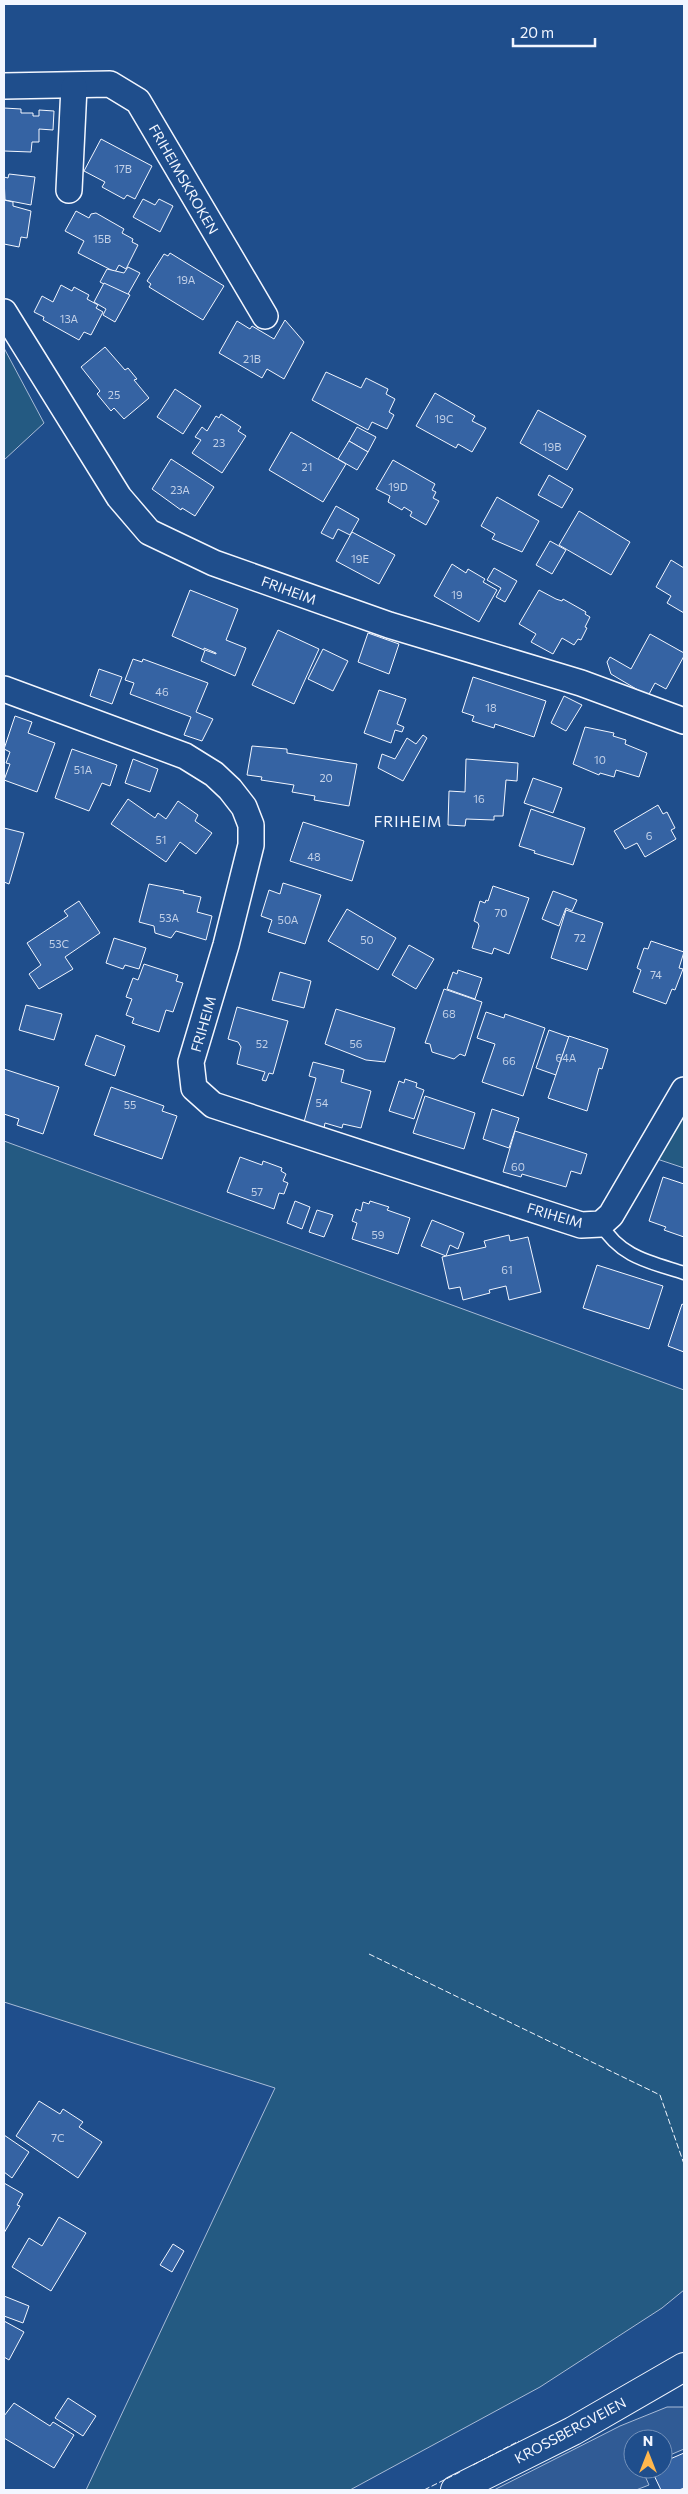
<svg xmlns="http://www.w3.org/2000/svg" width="688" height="2494" viewBox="0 0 688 2494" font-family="Commissioner,sans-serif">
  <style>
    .green { fill: #245a82; stroke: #a8bbd7 }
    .parking { fill: #305b95; stroke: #a8bbd7 }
    .building { fill: #3563a3; stroke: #f2f6ff }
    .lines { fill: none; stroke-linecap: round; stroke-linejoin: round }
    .service-casing { stroke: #f2f6ff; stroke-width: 15 }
    .minor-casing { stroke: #f2f6ff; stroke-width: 28 }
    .tertiary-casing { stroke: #f2f6ff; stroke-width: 30 }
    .service { stroke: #1f4e8c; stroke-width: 12 }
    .minor { stroke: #1f4e8c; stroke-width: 25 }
    .tertiary { stroke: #1f4e8c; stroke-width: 28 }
    .fence { stroke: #f2f6ff; stroke-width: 1; stroke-dasharray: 6 2.5; stroke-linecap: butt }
    .labels { text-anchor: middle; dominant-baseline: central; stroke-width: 4; stroke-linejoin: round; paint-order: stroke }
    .number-label { font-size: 11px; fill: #c3d1e8 }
    .street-label { font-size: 14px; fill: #f2f6ff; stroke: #1f4e8c }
    .neighbourhood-label { font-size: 15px; letter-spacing: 1px; fill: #f2f6ff; stroke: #1f4e8c }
  </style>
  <rect width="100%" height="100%" fill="#1f4e8c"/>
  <g class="green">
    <polygon points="4,348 44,423 4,460"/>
    <polygon points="684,1108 684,1168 654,1158"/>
    <polygon points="4,1141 684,1390 684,2290 662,2308 540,2387 350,2490 86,2490 275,2088 4,2002"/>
  </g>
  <polygon class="parking" points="667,2407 684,2407 684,2449 663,2458 663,2439 633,2439 633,2469 642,2469 649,2485 636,2490 494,2490 620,2426"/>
  <g class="building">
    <polygon points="4,108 21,109 21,113 33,113 33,116 39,116 39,110 54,111 53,130 39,129 39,142 32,142 31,152 4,151"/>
    <polygon points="101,139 152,166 135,199 127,195 124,199 102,187 105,182 84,171"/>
    <polygon points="9,174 35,177 31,205 5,200 4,177 8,178"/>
    <polygon points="143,199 155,205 159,199 173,206 160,232 133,217"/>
    <polygon points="4,200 13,202 13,206 31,211 27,238 21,237 19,247 4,244"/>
    <polygon points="76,211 89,218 91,214 96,213 124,229 122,233 133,239 132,242 138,245 126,269 119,265 115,272 78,253 84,241 65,231"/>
    <polygon points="170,253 224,286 203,320 149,287 151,284 147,281 164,254 168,256"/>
    <polygon points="128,267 140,273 127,296 100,282 107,269 124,273"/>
    <polygon points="104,283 130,295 115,322 103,315 106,309 94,302"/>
    <polygon points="61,285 72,291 74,287 89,295 87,299 98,305 96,308 103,312 91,335 84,332 79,340 43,320 44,317 34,312 42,296 53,302"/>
    <polygon points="285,320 304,342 284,379 267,369 262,378 219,353 237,321 250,329 252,326 274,339"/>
    <polygon points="105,347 125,370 128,368 137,379 134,380 149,398 124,419 114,408 111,411 97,394 100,391 81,367"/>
    <polygon points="326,372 361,388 366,378 388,389 386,394 395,399 389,412 394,415 387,429 372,422 368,430 312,400"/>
    <polygon points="175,389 201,406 183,434 157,417"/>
    <polygon points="435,393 475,416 472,421 486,428 472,452 458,444 456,448 416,426"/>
    <polygon points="538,410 586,436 567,470 520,443"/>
    <polygon points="221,414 241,427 238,431 246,436 222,473 192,453 201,440 195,437 202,427 207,431 216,416 219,418"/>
    <polygon points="357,427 376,437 368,452 349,441"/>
    <polygon points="291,432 346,464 323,502 269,470"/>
    <polygon points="349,441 368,452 357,470 338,459"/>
    <polygon points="171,459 214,487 195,516 182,508 181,510 152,489"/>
    <polygon points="393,460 435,484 432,490 436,492 433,498 439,501 426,525 410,516 412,512 404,507 402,510 388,502 390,496 376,489"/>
    <polygon points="549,475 573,489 562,508 538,495"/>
    <polygon points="497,497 539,521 522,552 492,539 495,534 481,526"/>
    <polygon points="336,506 359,519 350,535 338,529 333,539 321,533"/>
    <polygon points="579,511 630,542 611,575 559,545"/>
    <polygon points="352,532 395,555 379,584 336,561"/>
    <polygon points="550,541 566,550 552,574 536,565"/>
    <polygon points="671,560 684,568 684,613 667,603 671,596 656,587"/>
    <polygon points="452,564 466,573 468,569 485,579 483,582 497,590 479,622 434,596"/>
    <polygon points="494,568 517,581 505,602 496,597 501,588 487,580"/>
    <polygon points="190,590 238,609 226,640 246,648 235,676 201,661 205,650 216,654 216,653 204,648 204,650 172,636"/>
    <polygon points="539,590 556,599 562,601 563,599 586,612 585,614 590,617 585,627 587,628 581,640 578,639 574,645 562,638 553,654 531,642 536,634 519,624"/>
    <polygon points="278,630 319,649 294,704 252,685"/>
    <polygon points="368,633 399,644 389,674 358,662"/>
    <polygon points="650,634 684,653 684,656 666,689 655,683 648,696 611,674 607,662 610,657 631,669"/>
    <polygon points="323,649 348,661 333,691 308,679"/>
    <polygon points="133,659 142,662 143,659 208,683 196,712 213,719 202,741 184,735 191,717 130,694 134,683 125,680"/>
    <polygon points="99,669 122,677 112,704 90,696"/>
    <polygon points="473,677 546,701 534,737 495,724 494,728 472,721 474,716 462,712"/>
    <polygon points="379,690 406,699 397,724 404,727 402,732 395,730 391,743 364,733"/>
    <polygon points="564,696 582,705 566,731 551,723"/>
    <polygon points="15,716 32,722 28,733 55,743 37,792 4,780 10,764 6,763 10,752 4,749"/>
    <polygon points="585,727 614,733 613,736 626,740 625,744 647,753 639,777 616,770 614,777 600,773 599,775 573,764"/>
    <polygon points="423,735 427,738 403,781 378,768 382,754 395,759 407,738 416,744"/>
    <polygon points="252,746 287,749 287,753 357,764 349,806 314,800 315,796 292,792 294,785 261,780 262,777 247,775"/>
    <polygon points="72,749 117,765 110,786 102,783 89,811 55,798"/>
    <polygon points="133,759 158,769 150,792 125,783"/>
    <polygon points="466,759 518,763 517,781 506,780 503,816 494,816 494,820 466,819 465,826 448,825 449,791 465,792"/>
    <polygon points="533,778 562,788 553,813 524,803"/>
    <polygon points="128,799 155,818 158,813 166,819 178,801 198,815 195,821 212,833 196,854 180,842 166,862 111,824"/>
    <polygon points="658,805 663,814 667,812 675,828 671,830 676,839 645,857 637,843 625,849 614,831"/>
    <polygon points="531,809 585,828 573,865 534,853 535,851 519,846"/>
    <polygon points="303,822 364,841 352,881 290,861"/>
    <polygon points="4,828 24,833 9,884 4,882"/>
    <polygon points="283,883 321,895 305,944 268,932 272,920 261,916 269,890 280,894"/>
    <polygon points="149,884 184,891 183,893 201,897 197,912 212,916 206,940 176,931 171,938 155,933 154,926 139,922"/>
    <polygon points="493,886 529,898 509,954 494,948 492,954 472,948 479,926 478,923 474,921 480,901 485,903 486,900 488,901"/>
    <polygon points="553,891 577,900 572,911 566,908 559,926 542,919"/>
    <polygon points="79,901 100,933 65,957 73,969 39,989 29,974 41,965 27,943 68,916 64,911"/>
    <polygon points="347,909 396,938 378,970 328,941"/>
    <polygon points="566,910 603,923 587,970 551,958"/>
    <polygon points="114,938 146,948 139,969 125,965 123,969 106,963"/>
    <polygon points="651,941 684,952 679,968 683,969 675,990 672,989 666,1004 633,992 641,970 637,968 644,948 648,949"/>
    <polygon points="409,945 434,959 416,989 392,975"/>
    <polygon points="144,964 178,975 176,981 183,983 173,1012 166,1010 159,1032 132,1023 134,1018 126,1015 132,999 126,997 133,978 138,980"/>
    <polygon points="458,970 482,978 475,999 447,989 453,972 457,974"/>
    <polygon points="280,972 311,981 304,1008 272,1000"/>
    <polygon points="444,989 482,1002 465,1056 460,1054 454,1059 432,1052 430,1044 425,1043"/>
    <polygon points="26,1005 62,1014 54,1040 19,1030"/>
    <polygon points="237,1007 288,1021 273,1074 269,1073 266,1081 262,1080 265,1072 237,1064 241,1047 238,1042 228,1039"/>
    <polygon points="336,1009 395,1028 385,1062 366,1060 325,1044"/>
    <polygon points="486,1012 504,1018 505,1014 545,1028 523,1096 482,1082 495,1044 477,1038"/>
    <polygon points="549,1030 569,1037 556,1075 536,1068"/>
    <polygon points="96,1035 125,1046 115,1076 85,1065"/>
    <polygon points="569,1036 608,1049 602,1069 599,1068 587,1111 548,1098"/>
    <polygon points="313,1062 344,1070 341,1082 371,1091 361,1128 343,1124 342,1128 325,1123 324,1128 304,1122 316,1078 309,1076"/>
    <polygon points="4,1069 59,1087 43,1134 17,1125 19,1119 4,1114"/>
    <polygon points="405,1079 417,1083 416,1087 424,1090 414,1119 389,1111 399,1081 404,1083"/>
    <polygon points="111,1087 164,1106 162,1111 177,1116 162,1159 94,1135"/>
    <polygon points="425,1096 475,1113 464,1149 413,1133"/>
    <polygon points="492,1109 519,1118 509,1148 483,1139"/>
    <polygon points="515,1131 587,1154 581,1174 571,1171 566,1187 522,1174 521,1177 503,1172"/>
    <polygon points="240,1157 262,1165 263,1161 282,1168 281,1171 286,1174 283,1181 288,1183 284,1194 279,1193 274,1209 227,1192"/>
    <polygon points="663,1177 684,1184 684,1237 664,1230 666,1227 649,1221"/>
    <polygon points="295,1201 310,1207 302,1229 287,1223"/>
    <polygon points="370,1201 389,1207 387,1210 410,1218 398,1254 352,1239 357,1223 352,1221 356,1209 361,1211 363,1202 369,1204"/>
    <polygon points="317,1210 333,1215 324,1237 309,1232"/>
    <polygon points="432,1220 464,1233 458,1249 450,1245 446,1256 421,1246"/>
    <polygon points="509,1235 510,1241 528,1237 541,1292 509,1300 506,1286 489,1290 490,1293 463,1300 460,1287 449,1289 442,1257 486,1247 484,1241"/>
    <polygon points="597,1265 663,1286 649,1329 583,1308"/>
    <polygon points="682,1304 684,1305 684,1352 668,1346"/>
    <polygon points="39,2101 60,2114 63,2109 83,2122 79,2127 102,2142 78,2178 16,2136"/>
    <polygon points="4,2135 29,2152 12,2178 4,2172"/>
    <polygon points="4,2183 23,2194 17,2205 20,2206 4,2233"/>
    <polygon points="59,2217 86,2233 51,2291 12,2267 29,2238 42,2246"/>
    <polygon points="173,2244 184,2251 172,2272 160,2265"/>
    <polygon points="4,2296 29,2306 23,2323 4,2316"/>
    <polygon points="4,2321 24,2332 9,2360 4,2357"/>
    <polygon points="68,2398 96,2416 83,2436 55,2418"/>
    <polygon points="14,2403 50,2426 53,2422 74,2435 54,2468 4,2438 4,2416"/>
    <polygon points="684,2453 684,2488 679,2490 661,2490 651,2469 663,2469 663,2462"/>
  </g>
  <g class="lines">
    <g class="service-casing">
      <path id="service" d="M601,1224c19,33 49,38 83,49"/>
    </g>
    <g class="minor-casing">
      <g id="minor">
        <polyline points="4,86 110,84 138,101 265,316"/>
        <polyline points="69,190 74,87"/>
        <polyline points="4,312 119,497 149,532 214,563 389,625 581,683 684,721"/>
        <polyline points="4,689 185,756 214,774 230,789 244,807 251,825 251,845 226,945 191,1062 194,1088 213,1105 581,1225 601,1224 611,1215 684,1090"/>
      </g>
    </g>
    <g class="tertiary-casing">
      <polyline id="tertiary" points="455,2490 573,2431 684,2367"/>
    </g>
    <use href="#service" class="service"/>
    <use href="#minor" class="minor"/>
    <use href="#tertiary" class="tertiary"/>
    <g class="fence">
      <polyline points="369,1954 660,2095 684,2164"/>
      <polyline points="473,2465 519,2441"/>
      <polyline points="424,2490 462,2471"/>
    </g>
  </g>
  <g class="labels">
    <g class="number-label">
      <text x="123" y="168">17B</text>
      <text x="102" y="238">15B</text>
      <text x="186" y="279">19A</text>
      <text x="69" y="318">13A</text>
      <text x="252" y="358">21B</text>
      <text x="114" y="394">25</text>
      <text x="444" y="418">19C</text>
      <text x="219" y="442">23</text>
      <text x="552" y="446">19B</text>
      <text x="307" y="466">21</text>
      <text x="398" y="486">19D</text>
      <text x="180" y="489">23A</text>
      <text x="360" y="558">19E</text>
      <text x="457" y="594">19</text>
      <text x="162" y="691">46</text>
      <text x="491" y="707">18</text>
      <text x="600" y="759">10</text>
      <text x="83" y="769">51A</text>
      <text x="326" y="777">20</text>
      <text x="479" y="798">16</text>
      <text x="649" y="835">6</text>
      <text x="161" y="839">51</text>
      <text x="314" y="856">48</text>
      <text x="501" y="912">70</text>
      <text x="169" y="917">53A</text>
      <text x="288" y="919">50A</text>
      <text x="580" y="937">72</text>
      <text x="367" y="939">50</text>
      <text x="59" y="943">53C</text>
      <text x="656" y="974">74</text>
      <text x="449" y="1013">68</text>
      <text x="262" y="1043">52</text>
      <text x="356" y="1043">56</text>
      <text x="566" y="1057">64A</text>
      <text x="509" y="1060">66</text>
      <text x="322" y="1102">54</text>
      <text x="130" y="1104">55</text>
      <text x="518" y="1166">60</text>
      <text x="257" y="1191">57</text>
      <text x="378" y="1234">59</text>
      <text x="507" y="1269">61</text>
      <text x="58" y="2137">7C</text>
    </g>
    <g class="street-label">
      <text transform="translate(184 179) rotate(60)">FRIHEIMSKROKEN</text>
      <text transform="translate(289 590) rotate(20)">FRIHEIM</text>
      <text transform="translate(203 1024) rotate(-74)">FRIHEIM</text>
      <text transform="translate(555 1215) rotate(16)">FRIHEIM</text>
      <text transform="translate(570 2430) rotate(-28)">KROSSBERGVEIEN</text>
    </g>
    <g class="neighbourhood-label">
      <text x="408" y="821">FRIHEIM</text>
    </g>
  </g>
  <rect width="688" height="2494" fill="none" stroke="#f2f6ff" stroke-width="10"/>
  <g transform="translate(648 2454)"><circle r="24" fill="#1f4e8c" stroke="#7391ba"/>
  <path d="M0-4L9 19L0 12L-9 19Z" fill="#ffb74d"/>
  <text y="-8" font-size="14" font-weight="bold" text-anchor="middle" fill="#f2f6ff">N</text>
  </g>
  <path d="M513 38v8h82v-8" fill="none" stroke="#f2f6ff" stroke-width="2.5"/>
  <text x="520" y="38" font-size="15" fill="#f2f6ff" stroke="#1f4e8c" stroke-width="4" paint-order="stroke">20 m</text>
</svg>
